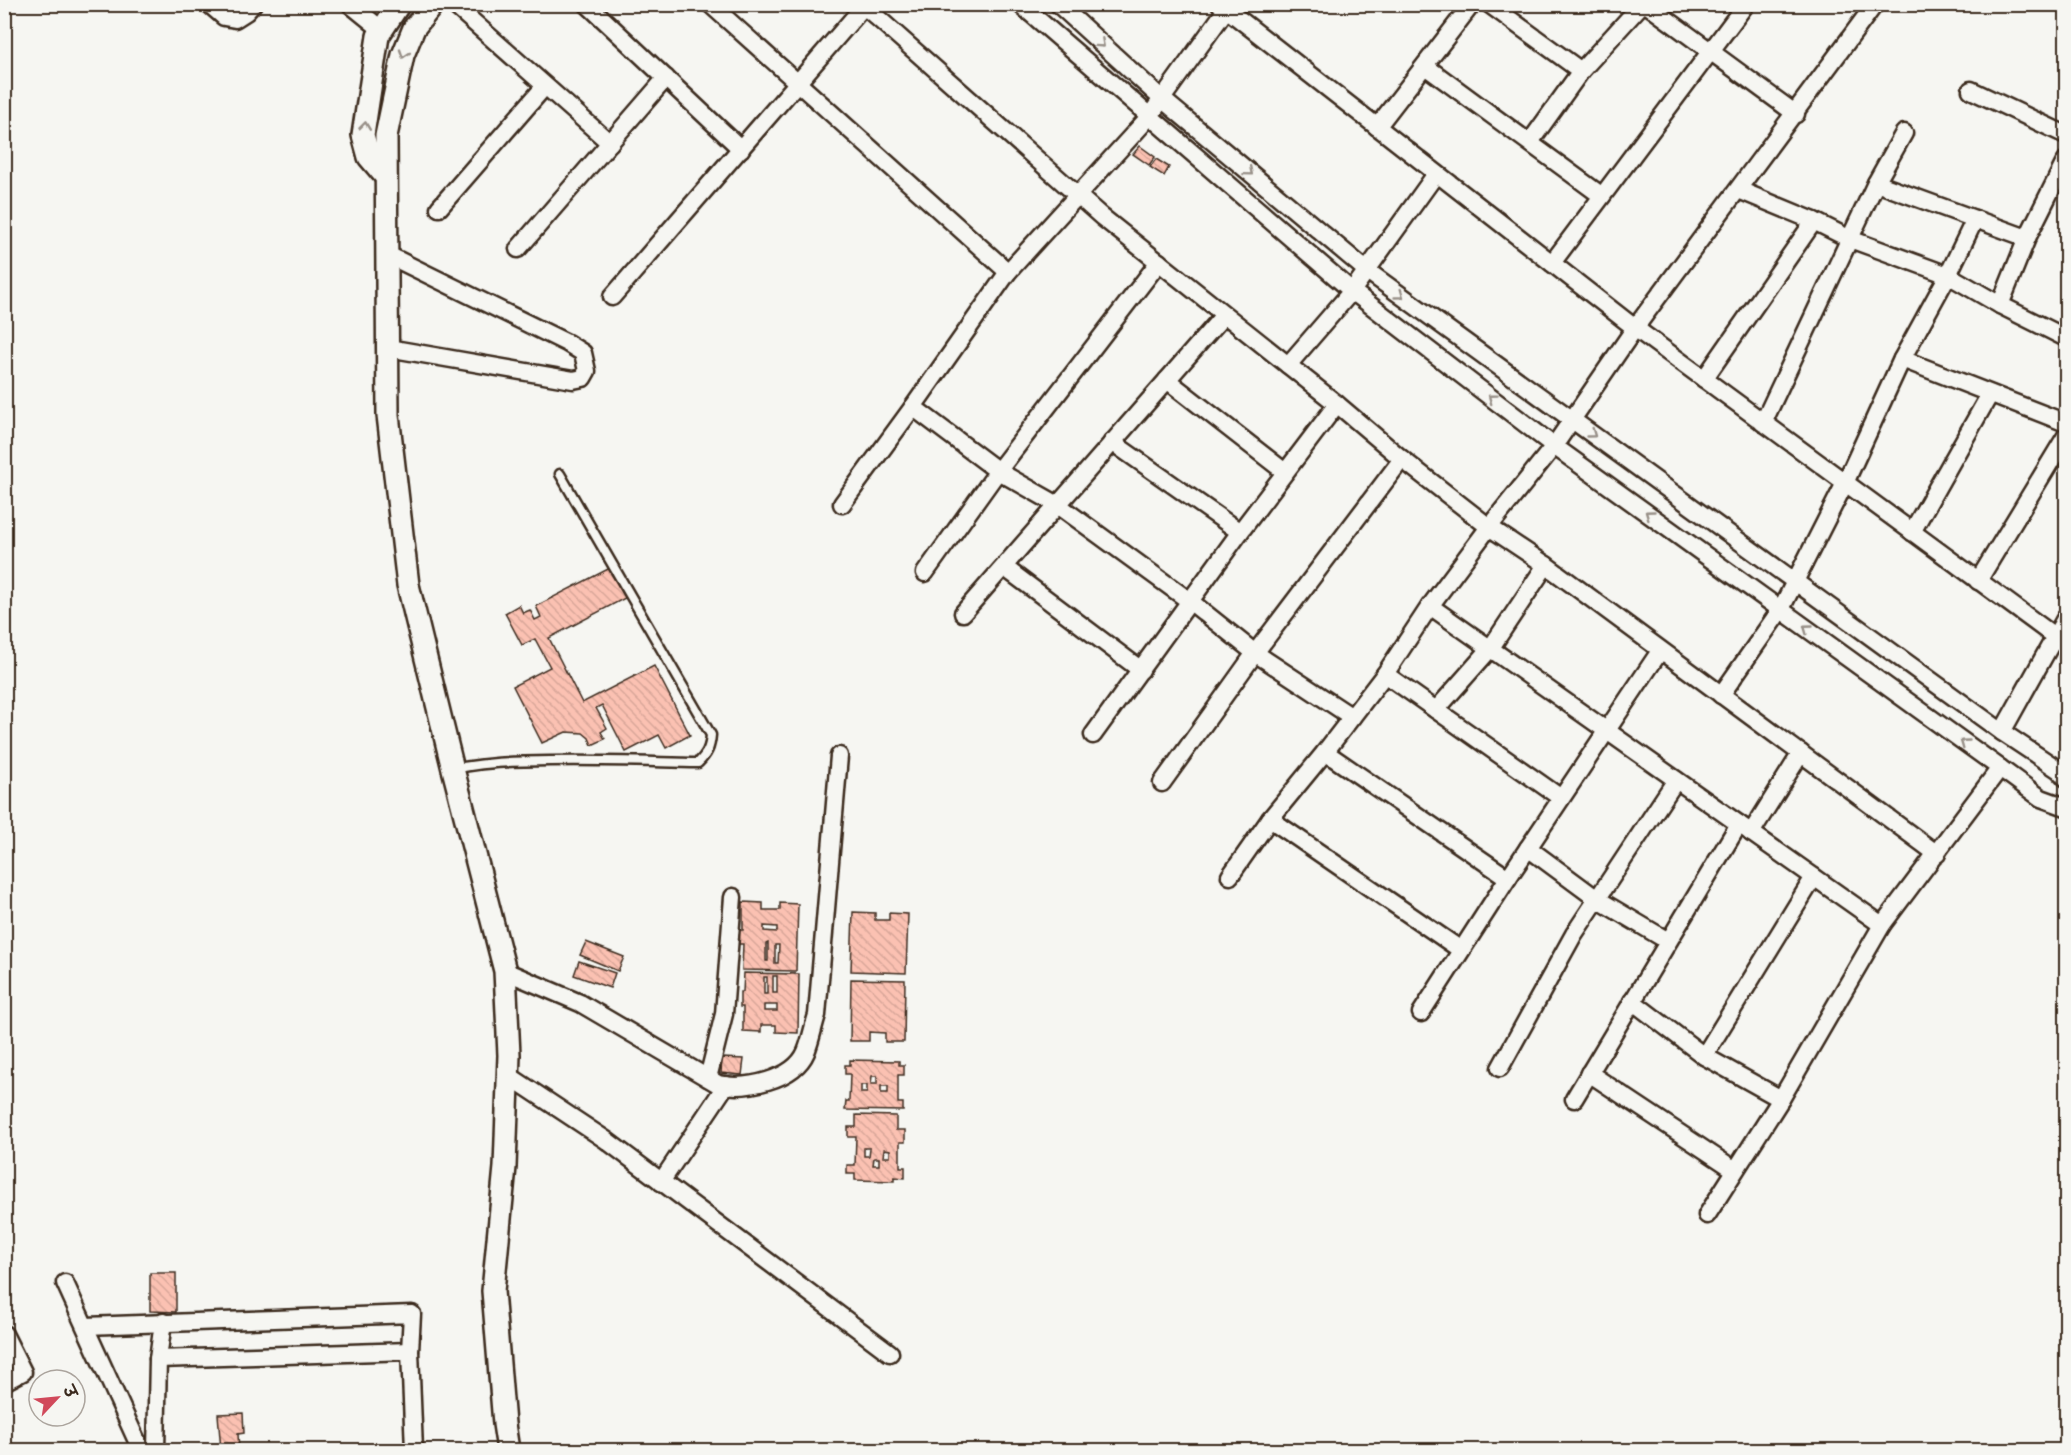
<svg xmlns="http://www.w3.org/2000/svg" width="2071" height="1455" viewBox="0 0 2071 1455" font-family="'Patrick Hand','Playpen Sans Deva',sans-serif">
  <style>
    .building { fill: url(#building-back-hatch); stroke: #3b2a1e; stroke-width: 1.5; fill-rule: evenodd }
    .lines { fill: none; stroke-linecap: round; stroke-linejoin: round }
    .service-casing { stroke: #3b2a1e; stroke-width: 13 }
    .minor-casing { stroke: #3b2a1e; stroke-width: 21 }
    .tertiary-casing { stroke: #3b2a1e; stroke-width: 26 }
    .service { stroke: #f6f6f2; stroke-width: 8 }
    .minor { stroke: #f6f6f2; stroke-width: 16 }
    .tertiary { stroke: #f6f6f2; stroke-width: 21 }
    .oneway { stroke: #989088 }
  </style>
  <defs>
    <pattern id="building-back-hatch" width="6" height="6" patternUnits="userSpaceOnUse" patternTransform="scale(1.5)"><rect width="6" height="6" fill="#fbc1b2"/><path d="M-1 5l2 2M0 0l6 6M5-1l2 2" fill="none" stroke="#d8a699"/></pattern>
  </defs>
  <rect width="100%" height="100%" fill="#f6f6f2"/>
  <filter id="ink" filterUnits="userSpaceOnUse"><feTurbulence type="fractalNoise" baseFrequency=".0167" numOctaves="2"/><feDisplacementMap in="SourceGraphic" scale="12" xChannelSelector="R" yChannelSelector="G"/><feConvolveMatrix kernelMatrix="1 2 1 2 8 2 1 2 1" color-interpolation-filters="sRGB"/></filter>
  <g filter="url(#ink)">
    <g class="building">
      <polygon points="1140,146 1155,157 1149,165 1133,154"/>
      <polygon points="1156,159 1169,167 1164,176 1150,167"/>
      <polygon points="612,567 627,597 549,638 582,703 654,666 690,735 666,748 659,735 626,752 602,705 596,708 607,728 601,732 605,739 592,745 589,738 583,733 566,732 542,743 513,686 550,667 535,639 522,645 505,613 519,605 523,613 530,610 535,620 541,617 536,606"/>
      <path d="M743,902l20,1v7h17v-7l18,1 -2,67 -54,-1 1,-26h-7v-14h7zM764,926l13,1v5l-13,-1zM768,943v18h-2v-17zM775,945h4l-1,18h-3z"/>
      <polygon points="853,912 875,913 875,920 889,920 889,913 908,914 906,973 851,971"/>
      <polygon points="586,942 624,957 618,971 580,955"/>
      <polygon points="579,961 615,973 610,988 574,975"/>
      <path d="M744,973l55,1 -1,59 -22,-1v-7h-15v7l-18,-1v-24h-3v-15h3zM773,976h4v17h-4zM764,977h3v17h-3zM764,1005h13v6h-13z"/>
      <polygon points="851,979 905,980 904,1042 885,1042 885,1033 869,1032 869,1041 850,1041"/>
      <polygon points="722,1058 744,1059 742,1075 721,1073"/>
      <path d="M850,1060l49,1v4h5v10h-6v28h5v8l-58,-1 1,-9h3l1,-27h-5v-9h5zM872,1076h5v8h-6zM861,1085h6v8h-6zM881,1086h7v7h-7z"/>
      <path d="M856,1115l40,1v14h9v12h-5v25h5v11l-11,-1v4l-39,-1v-6h-8v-9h8l1,-28h-8v-10h8zM864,1148h6l-1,8h-5zM884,1149l6,1v7h-7zM874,1158h5v7h-6z"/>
      <polygon points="150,1273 176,1273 176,1312 150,1311"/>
      <polygon points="243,1413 244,1433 238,1434 239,1450 221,1450 218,1414"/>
    </g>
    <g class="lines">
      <g class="service-casing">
        <path id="service" d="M453,769c31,-7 64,-8 97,-8 49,-1 99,1 148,2 9,-9 12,-15 13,-28l-151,-261"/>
      </g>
      <g class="minor-casing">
        <g id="minor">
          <polyline points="209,4 224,17 235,19 246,12 253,4"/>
          <polyline points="350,4 382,30"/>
          <polyline points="453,4 610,143"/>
          <polyline points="587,4 741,149"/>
          <polyline points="710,4 1008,272"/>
          <polyline points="862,4 1102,217 1337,404 1402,459 1489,527 1546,565 1937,854"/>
          <polyline points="1020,4 1352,291 1554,446 2000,768 2041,798 2066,807"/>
          <polyline points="1058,4 1162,99 1366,270 2002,732 2059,770 2066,778"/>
          <polyline points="1220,4 1635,328 2054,636"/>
          <polyline points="1230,4 1149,117 1008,272 913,407 998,471 1058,505 1191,602 1255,653 1352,717"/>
          <polyline points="1489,4 1581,71"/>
          <polyline points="1646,4 1796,114"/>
          <polyline points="1425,66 1602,196"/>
          <polyline points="1971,90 2066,135"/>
          <polyline points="1377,127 1472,4"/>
          <polyline points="1530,142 1581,71 1642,4"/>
          <polyline points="1876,183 2027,238"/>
          <polyline points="1739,190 1814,221 1850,239 1948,275 2000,305 2066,338"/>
          <polyline points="439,208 545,86"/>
          <polyline points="518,249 666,78"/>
          <polyline points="386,254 567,343 583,353 587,371 583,378 573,380 388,348"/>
          <polyline points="1552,263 1746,4"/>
          <polyline points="612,297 864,6"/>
          <polyline points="2000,305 2027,238 2066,160"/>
          <polyline points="1902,359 2066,423"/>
          <polyline points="1288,365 1352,291 1436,174"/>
          <polyline points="1704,379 1814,221"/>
          <polyline points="1167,380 1285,472"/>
          <polyline points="1763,423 1876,183 1904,133"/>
          <polyline points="1112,442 1240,532"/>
          <polyline points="842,504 913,407"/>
          <polyline points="1912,532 1990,394"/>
          <polyline points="1004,567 1141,670"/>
          <polyline points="925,573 998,471 1159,262"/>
          <polyline points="1978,581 2066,436"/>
          <polyline points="1430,606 1882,925"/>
          <polyline points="963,613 1224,315"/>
          <polyline points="1385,674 1561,798"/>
          <polyline points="1721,695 1781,609 1845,483 1902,359 1948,275 1975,219"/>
          <polyline points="1436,710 1490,649 1546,565"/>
          <polyline points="2002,732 2066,617"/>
          <polyline points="1093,735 1240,532 1337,404"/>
          <polyline points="1325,752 1508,878"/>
          <polyline points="1162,783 1255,653 1402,459"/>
          <polyline points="1270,819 1461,950"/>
          <polyline points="1751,833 1801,753"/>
          <polyline points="1528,848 1597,899 1668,941"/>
          <polyline points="1230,876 1270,819 1325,752 1385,674 1430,606 1489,527 1554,446 1635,328 1875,4"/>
          <path d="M505,971l75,32 138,81c28,6 76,-4 88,-32 5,-12 7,-25 11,-37l22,-259"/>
          <polyline points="1632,1001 1704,1056 1781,1099"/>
          <polyline points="1421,1013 1508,878 1660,651"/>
          <polyline points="1704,1056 1814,877"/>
          <polyline points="1500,1068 1574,934 1676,780"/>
          <polyline points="1589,1073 1735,1170"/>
          <polyline points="508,1075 606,1140 890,1353"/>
          <polyline points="708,1078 724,1014 733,897"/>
          <polyline points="1574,1099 1739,824"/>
          <polyline points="661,1182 726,1085"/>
          <polyline points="1707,1215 1781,1099 1882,925 2000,768"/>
          <polyline points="65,1283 141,1450"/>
          <polyline points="86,1326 412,1314 410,1351 414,1450"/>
          <polyline points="4,1334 23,1372 4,1382"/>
          <polyline points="158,1359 410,1351"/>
          <polyline points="156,1450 158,1359 163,1322"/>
        </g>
      </g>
      <g class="tertiary-casing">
        <g id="tertiary">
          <polyline points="433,4 414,28 403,55 386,136 388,415 408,585 453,769 505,971 509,1055 505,1167 493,1291 504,1424 508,1450"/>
          <polyline points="386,177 369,157 363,135 378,36 399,4"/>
        </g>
      </g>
      <use href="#service" class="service"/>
      <use href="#minor" class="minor"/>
      <use href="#tertiary" class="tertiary"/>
    </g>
    <defs><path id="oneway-chevron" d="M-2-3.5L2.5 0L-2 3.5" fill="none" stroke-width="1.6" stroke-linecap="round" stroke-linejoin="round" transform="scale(1.5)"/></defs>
    <g class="oneway">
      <use href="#oneway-chevron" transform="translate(1101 44) rotate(42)"/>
      <use href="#oneway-chevron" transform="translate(404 54) rotate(108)"/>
      <use href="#oneway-chevron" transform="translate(365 126) rotate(-83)"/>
      <use href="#oneway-chevron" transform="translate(1249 172) rotate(40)"/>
      <use href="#oneway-chevron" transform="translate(1400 295) rotate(36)"/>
      <use href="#oneway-chevron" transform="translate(1492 398) rotate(-143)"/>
      <use href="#oneway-chevron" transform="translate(1592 434) rotate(36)"/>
      <use href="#oneway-chevron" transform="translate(1649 514) rotate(-144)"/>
      <use href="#oneway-chevron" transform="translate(1807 628) rotate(-144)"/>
      <use href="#oneway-chevron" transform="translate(1964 743) rotate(-144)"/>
    </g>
  </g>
  <rect width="2071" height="1455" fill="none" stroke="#f6f6f2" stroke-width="24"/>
  <rect x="12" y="12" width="2047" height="1431" fill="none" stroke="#3b2a1e" stroke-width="2" filter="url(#ink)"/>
  <g transform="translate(57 1398) rotate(64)"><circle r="28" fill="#f6f6f2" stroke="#aba49d" stroke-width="1.5"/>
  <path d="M0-4.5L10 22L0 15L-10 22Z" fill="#d1495b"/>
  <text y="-9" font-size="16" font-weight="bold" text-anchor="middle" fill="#3b2a1e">उ</text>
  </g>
</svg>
